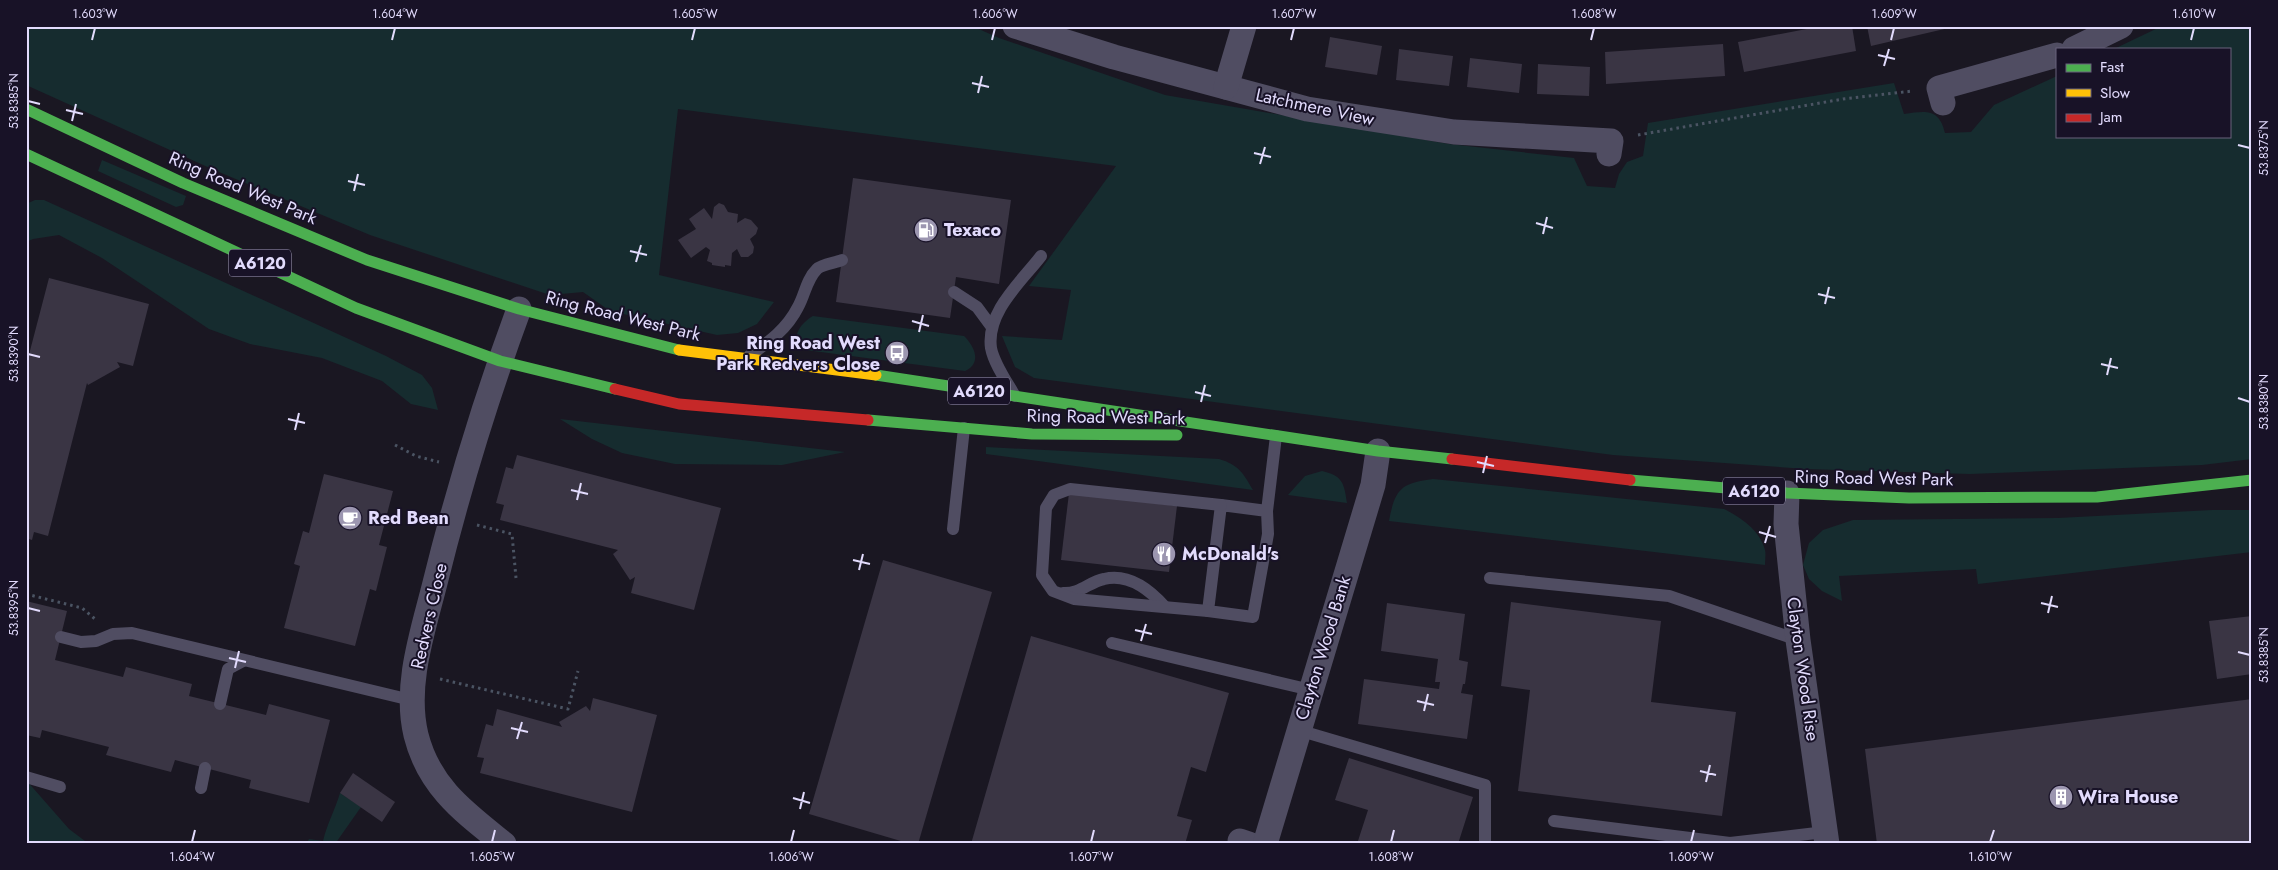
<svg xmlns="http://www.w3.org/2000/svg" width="2278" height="870" viewBox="0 0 2278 870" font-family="Jost,sans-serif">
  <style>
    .green { fill: #162c2f }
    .building { fill: #3a3544 }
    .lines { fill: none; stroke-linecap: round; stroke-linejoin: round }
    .path { stroke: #4b5463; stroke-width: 3; stroke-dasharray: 2.5 4; stroke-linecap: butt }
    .lane { stroke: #504d62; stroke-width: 12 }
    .street { stroke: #504d62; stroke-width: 25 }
    .fast { stroke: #4caf50; stroke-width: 11 }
    .slow { stroke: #ffc107; stroke-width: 11 }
    .jam { stroke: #c62828; stroke-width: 11 }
    .ticks { fill: none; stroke: #e2dbfd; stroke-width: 2 }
    .labels { text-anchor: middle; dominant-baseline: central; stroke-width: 4; stroke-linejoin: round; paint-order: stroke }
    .shield { fill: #181227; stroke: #a59fbd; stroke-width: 1 }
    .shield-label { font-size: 16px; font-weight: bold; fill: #e2dbfd }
    .street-label { font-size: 18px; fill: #e2dbfd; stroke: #181227 }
    .poi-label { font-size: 18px; font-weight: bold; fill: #e2dbfd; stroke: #181227; text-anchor: start }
    .neatline { fill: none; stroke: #e2dbfd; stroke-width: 2 }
    .ticks-label { font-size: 12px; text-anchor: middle; fill: #e2dbfd }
  </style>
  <rect width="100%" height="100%" fill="#1a1722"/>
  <g class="green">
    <path d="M26,26h946l27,12 166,57 284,49 125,14 13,28 28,2 4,-14 8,-12 16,-6 5,-33 246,-40 10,31c22,-3 35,-6 41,19l26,-1 23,-27 63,-29v60h172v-87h-115l48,-23h90v433l-50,6 -232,9 -164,-5 -193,-14 -579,-77 -19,-11 -13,-31 60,4 9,-50 -42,-4 87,-120 -438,-57 -19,166 115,27 -17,22 -19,9 -21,2 -107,-24 -27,-19 -33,3 -180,-60 -158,-66 -186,-84z"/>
    <polygon points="102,160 186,196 183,205 176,207 98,171"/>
    <polygon points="35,200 44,200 386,356 422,375 432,388 438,410 411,404 382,381 322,358 250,344 209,329 102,258 59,235 33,239 26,242 26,204"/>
    <path d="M813,316l151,20c11,11 18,27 1,35l-167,-22c-6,-14 3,-26 15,-33z"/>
    <polygon points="560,419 845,452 782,465 675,464 622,453 592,439"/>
    <path d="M986,447l233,12c20,6 24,14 34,31l-267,-36z"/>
    <path d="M1322,471c21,5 22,12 25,32l-59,-8 17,-19z"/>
    <path d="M1433,479l291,30c16,8 36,21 41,41 1,4 0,11 0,15l-376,-44c6,-32 12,-38 44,-42z"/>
    <polygon points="2212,510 2252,510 2252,552 1978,584 1976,569 1839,576 1842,601 1822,591 1809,579 1803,565 1809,543 1823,530 1853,520 2058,518"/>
    <polygon points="26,780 69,829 89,844 26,844"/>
    <path d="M340,793l21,14 -26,37h-29l3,-5 14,2c4,-17 12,-31 17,-48z"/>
  </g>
  <g class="building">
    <polygon points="1822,26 1852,26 1856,51 1744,72 1738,42"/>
    <polygon points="1867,26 1953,26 1953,27 1871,46"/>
    <polygon points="1330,37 1382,46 1377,75 1325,67"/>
    <polygon points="1723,44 1725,76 1606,84 1605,52"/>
    <polygon points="1399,49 1453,56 1449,86 1396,80"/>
    <polygon points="1470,58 1522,64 1519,93 1467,87"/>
    <polygon points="1538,64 1590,67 1589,96 1537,94"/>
    <polygon points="853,178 1011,200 999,284 956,277 950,318 836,302"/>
    <polygon points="719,203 724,205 728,212 738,214 737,223 745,218 751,220 758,228 756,234 750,239 754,247 753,253 748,257 741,257 737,249 732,253 731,266 725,265 725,267 712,265 712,263 707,261 710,250 706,247 691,258 678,240 696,229 689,219 704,208 712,219 714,207"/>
    <polygon points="49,278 149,304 133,366 117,362 120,367 88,385 87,383 48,536 34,532 32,540 26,538 26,366"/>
    <polygon points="517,455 721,508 694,610 631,593 635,577 630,580 613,554 618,550 500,520 504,505 496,503 506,467 513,469"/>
    <polygon points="324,474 393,491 379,545 387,547 376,591 370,589 355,646 284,628 300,566 294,564 303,531 309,533"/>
    <polygon points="1069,493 1177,506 1169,572 1061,560"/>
    <polygon points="883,560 992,592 918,844 911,844 809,814"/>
    <polygon points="26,601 67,611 55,660 123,677 126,667 192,684 189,696 266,715 269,704 330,720 309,803 249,788 251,780 175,760 171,772 106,755 109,747 42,730 40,738 26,735"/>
    <polygon points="1511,602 1661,621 1651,702 1736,712 1722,816 1518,791 1530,690 1501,686"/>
    <polygon points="1387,603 1465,614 1459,660 1468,662 1465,684 1463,684 1461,693 1473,695 1467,739 1358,724 1364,679 1439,689 1440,682 1435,682 1438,659 1381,651"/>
    <polygon points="2252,616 2252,674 2217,679 2209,621"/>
    <polygon points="1031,636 1229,693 1206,772 1191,767 1177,816 1192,820 1185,844 971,844"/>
    <polygon points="593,698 657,715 632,812 480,773 484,758 477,757 486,724 493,726 497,709 562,727 559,722 586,706 590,711"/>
    <polygon points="2252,699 2252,844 1877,844 1865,749"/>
    <polygon points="1349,758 1473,797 1458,844 1357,844 1368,810 1335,800"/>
    <polygon points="353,773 395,802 382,822 340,793"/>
  </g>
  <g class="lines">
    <g class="path">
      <polyline points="1638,135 1843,99 1913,91"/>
      <polyline points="395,445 416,456 439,462"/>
      <polyline points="477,525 512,534 516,578"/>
      <polyline points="26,594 82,608 95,619"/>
      <polyline points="440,679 568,709 578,671"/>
    </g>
    <g class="lane">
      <polyline points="954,292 977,307 991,326"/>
      <path d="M750,355c19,-13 37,-26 48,-48 7,-12 8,-27 19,-38 5,-5 18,-6 25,-9"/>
      <path d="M1015,396c-8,-14 -21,-32 -24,-48 -5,-36 30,-66 50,-92"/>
      <polyline points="1267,511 1221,505 1208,611 1253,617 1268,534 1267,511 1276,436"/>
      <polyline points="953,529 964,428"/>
      <polyline points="1490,578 1669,596 1798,640"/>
      <path d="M1063,593c17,1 26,-11 41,-14 25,-6 46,11 61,28"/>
      <polyline points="1208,611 1074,599 1053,591 1042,575 1046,508 1054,495 1070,489 1221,505"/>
      <polyline points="61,637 81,642 96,641 113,634 132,633 411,700"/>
      <polyline points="1112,643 1311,690"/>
      <polyline points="220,704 228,669 243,661"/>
      <polyline points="1298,730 1485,785 1485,844"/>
      <polyline points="26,777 60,787"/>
      <polyline points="201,788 205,768"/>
      <polyline points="1554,821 1730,843 1825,832"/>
    </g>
    <g class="street">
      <polyline points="1015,26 1114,57 1307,109 1454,132 1611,141 1609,154"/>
      <polyline points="2074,49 2121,26"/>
      <polyline points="1226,87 1244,26"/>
      <polyline points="1943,103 1939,88 2057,55"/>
      <polyline points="1787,493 1786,524 1798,640 1827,844"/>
      <polyline points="1240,841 1249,844"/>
      <path d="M504,844c-40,-32 -75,-57 -88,-109 -12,-50 7,-104 19,-152 23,-93 51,-185 84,-274"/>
      <polyline points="1265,844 1373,485 1378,451"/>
    </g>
    <g class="fast">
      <polyline points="26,109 183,183 367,260 519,309 679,350"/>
      <polyline points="26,154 356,308 500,361 615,389"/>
      <polyline points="876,375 1378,451 1452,459"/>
      <polyline points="868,420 1032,434 1177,435"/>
      <polyline points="1630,480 1787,493 1909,498 2097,497 2252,480"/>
    </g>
    <polyline class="slow" points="679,350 876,375"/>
    <g class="jam">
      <polyline points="615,389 679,404 868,420"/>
      <polyline points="1452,459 1630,480"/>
    </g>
  </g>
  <path class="ticks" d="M92,40l3,-12M392,40l3,-12M692,40l3,-12M992,40l3,-12M1291,40l3,-12M1591,40l3,-12M1891,40l3,-12M2191,40l3,-12M1878,55l17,4M1884,66l5,-17M972,83l17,4M978,93l4,-17M28,101l12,3M66,110l17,4M72,121l4,-17M2238,145l12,3M1254,153l17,4M1260,164l5,-17M348,181l17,4M354,191l4,-17M1536,223l17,5M1543,234l4,-17M630,251l17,4M636,262l5,-17M1818,294l17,4M1825,304l4,-17M912,321l17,5M919,332l4,-17M28,354l12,3M2101,364l17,4M2107,375l4,-17M1195,392l16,4M2238,398l12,4M1201,402l4,-17M288,419l17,4M295,430l4,-17M1477,462l17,4M1483,473l4,-17M571,490l17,4M577,500l4,-17M1759,532l17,5M1765,543l5,-17M853,560l17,4M859,570l4,-16M2041,603l17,4M28,608l12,3M2048,613l4,-17M1135,630l17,4M1141,641l5,-17M2238,652l12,3M229,658l17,4M235,668l4,-17M1417,701l17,4M1424,711l4,-17M511,728l17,4M517,739l5,-17M1700,771l16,4M1706,782l4,-17M793,798l17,5M800,809l4,-17M192,842l3,-12M492,842l3,-12M791,842l3,-12M1091,842l3,-12M1391,842l3,-12M1691,842l3,-12M1990,842l4,-12"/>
  <defs>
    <g id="fuel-disc" transform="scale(1.25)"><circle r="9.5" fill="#9c96b0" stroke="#181227"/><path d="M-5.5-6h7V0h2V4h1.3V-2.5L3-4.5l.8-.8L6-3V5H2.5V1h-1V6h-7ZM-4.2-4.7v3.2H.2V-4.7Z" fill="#fff"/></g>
    <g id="bus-disc" transform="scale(1.25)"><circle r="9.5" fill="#9c96b0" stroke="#181227"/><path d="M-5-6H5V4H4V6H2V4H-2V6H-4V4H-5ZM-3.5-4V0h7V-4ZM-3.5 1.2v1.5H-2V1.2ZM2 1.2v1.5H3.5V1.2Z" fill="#fff"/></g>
    <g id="cafe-disc" transform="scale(1.25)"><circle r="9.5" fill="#9c96b0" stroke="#181227"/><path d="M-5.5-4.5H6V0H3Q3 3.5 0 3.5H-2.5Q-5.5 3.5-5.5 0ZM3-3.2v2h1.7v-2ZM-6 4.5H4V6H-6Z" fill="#fff"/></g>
    <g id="restaurant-disc" transform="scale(1.25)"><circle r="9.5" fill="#9c96b0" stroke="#181227"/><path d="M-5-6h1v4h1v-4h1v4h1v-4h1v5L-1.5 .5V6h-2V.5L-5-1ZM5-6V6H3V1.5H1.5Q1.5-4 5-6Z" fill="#fff"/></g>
    <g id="building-disc" transform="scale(1.25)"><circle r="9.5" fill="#9c96b0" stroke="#181227"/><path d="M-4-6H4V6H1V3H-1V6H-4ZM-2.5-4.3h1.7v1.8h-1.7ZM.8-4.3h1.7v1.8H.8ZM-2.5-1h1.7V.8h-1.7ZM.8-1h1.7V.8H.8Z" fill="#fff"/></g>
  </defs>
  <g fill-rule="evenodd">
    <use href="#fuel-disc" x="926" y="230"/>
    <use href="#bus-disc" x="897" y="353"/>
    <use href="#cafe-disc" x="350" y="518"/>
    <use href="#restaurant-disc" x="1164" y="554"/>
    <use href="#building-disc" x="2061" y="797"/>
  </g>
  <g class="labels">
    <g class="shield">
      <rect x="229" y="249.5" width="62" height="27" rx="4"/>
      <rect x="948" y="377.5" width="62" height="27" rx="4"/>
      <rect x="1723" y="477.5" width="62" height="27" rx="4"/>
    </g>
    <g class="shield-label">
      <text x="260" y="263">A6120</text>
      <text x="979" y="391">A6120</text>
      <text x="1754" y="491">A6120</text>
    </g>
    <g class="street-label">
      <text transform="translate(1315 107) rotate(12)">Latchmere View</text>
      <text transform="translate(243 188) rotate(23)">Ring Road West Park</text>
      <text transform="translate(623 316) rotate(14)">Ring Road West Park</text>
      <text transform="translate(1106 417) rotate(1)">Ring Road West Park</text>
      <text transform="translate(1874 478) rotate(1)">Ring Road West Park</text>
      <text transform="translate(429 616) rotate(-77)">Redvers Close</text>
      <text transform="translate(1323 648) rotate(-73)">Clayton Wood Bank</text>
      <text transform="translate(1803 669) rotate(82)">Clayton Wood Rise</text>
    </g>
    <g class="poi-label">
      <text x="944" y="230">Texaco</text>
      <text x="880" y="343" text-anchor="end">Ring Road West<tspan x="880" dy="21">Park Redvers Close</tspan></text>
      <text x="368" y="518">Red Bean</text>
      <text x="1182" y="554">McDonald's</text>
      <text x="2078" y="797">Wira House</text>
    </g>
  </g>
  <rect width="2278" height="870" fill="none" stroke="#181227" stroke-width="55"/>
  <rect x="2056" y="48" width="175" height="90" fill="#181227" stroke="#69627d"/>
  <rect x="2066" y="64" width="25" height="8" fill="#4caf50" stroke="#69627d"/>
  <text x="2100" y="72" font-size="15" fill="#e2dbfd">Fast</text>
  <rect x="2066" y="89" width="25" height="8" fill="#ffc107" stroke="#69627d"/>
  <text x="2100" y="98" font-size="15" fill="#e2dbfd">Slow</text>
  <rect x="2066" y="114" width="25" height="8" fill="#c62828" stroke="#69627d"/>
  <text x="2100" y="122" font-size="15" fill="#e2dbfd">Jam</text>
  <rect x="28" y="28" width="2222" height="814" class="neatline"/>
  <g class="ticks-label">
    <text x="95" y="18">1.603°W</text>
    <text x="395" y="18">1.604°W</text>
    <text x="695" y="18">1.605°W</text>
    <text x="995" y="18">1.606°W</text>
    <text x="1294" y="18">1.607°W</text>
    <text x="1594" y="18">1.608°W</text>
    <text x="1894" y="18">1.609°W</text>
    <text x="2194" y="18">1.610°W</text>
    <text transform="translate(14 101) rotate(-90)" y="4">53.8385°N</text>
    <text transform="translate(2264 148) rotate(-90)" y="4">53.8375°N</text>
    <text transform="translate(14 354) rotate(-90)" y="4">53.8390°N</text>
    <text transform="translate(2264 402) rotate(-90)" y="4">53.8380°N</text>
    <text transform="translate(14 608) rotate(-90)" y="4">53.8395°N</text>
    <text transform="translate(2264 655) rotate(-90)" y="4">53.8385°N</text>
    <text x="192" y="861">1.604°W</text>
    <text x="492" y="861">1.605°W</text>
    <text x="791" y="861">1.606°W</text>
    <text x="1091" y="861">1.607°W</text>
    <text x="1391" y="861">1.608°W</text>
    <text x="1691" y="861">1.609°W</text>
    <text x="1990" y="861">1.610°W</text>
  </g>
</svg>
